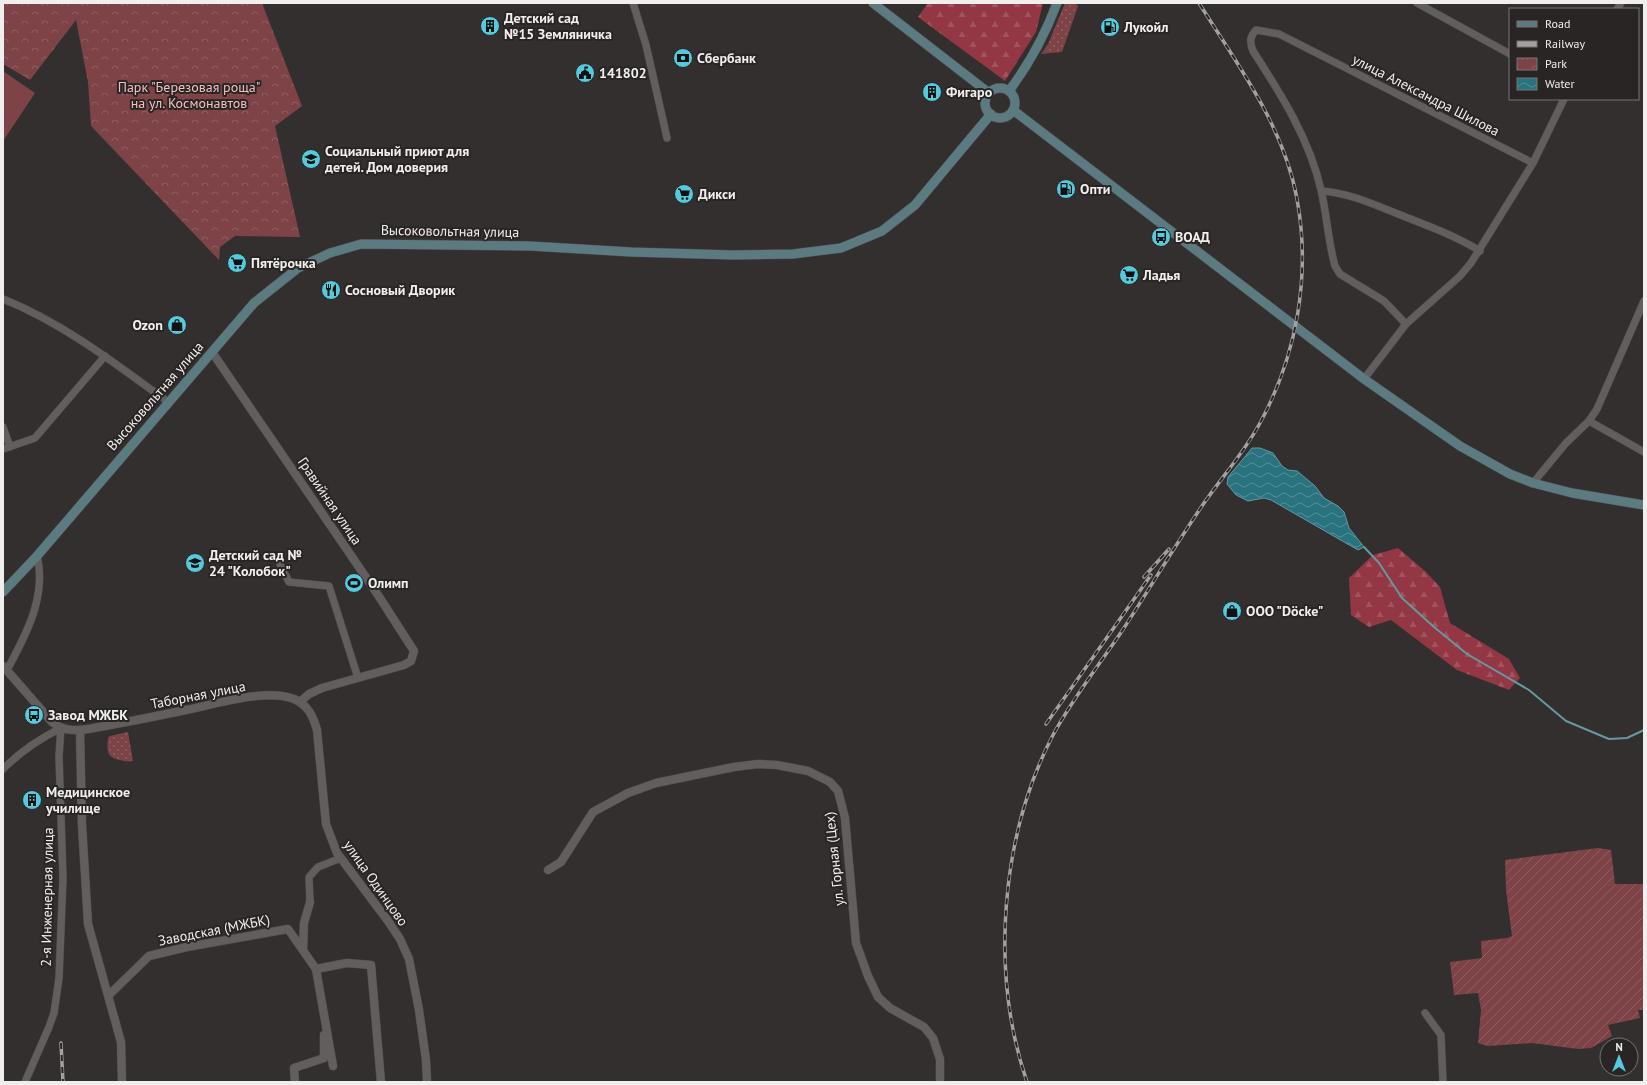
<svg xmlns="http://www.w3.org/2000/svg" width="1647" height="1085" viewBox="0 0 1647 1085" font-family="'PT Sans',sans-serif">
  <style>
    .grass { fill: url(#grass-dots) }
    .forest { fill: url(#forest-firs) }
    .park { fill: url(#park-crowns) }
    .garden { fill: url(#garden-furrows) }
    .pitch { fill: #7d4347 }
    .water { fill: url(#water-waves); stroke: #6598a0 }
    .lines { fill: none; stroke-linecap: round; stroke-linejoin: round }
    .stream { stroke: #6598a0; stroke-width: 2 }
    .minor-casing { stroke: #4e4b4b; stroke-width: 8 }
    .tertiary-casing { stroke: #4e4b4b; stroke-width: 9 }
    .secondary-casing { stroke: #4e4b4b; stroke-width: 10 }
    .minor { stroke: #625e5e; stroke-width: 7 }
    .tertiary { stroke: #625e5e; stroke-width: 8 }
    .secondary { stroke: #5b7b80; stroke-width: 9 }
    .rail-casing { stroke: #a3a0a0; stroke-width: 3.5 }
    .rail { stroke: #292525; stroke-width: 2; stroke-dasharray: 6; stroke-linecap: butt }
    .labels { text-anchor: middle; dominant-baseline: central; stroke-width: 4; stroke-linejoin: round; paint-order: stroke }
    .poi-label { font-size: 14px; font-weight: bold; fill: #f1eeee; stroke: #292525; text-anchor: start }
    .park-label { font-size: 14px; fill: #f3bec0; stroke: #292525 }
    .street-label { font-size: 14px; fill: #f1eeee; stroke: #292525 }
  </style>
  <defs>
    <pattern id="grass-dots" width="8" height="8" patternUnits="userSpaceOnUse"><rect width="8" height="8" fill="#7d4347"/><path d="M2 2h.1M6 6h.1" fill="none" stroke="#905e62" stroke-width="1.8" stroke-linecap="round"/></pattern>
    <pattern id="forest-firs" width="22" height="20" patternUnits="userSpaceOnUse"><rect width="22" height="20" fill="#923743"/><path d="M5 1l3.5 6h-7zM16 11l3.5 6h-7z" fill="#a2545e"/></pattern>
    <pattern id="park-crowns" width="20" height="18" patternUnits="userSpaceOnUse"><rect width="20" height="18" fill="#7d4347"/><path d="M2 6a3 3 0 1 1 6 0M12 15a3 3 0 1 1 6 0" fill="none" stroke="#905e62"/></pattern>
    <pattern id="garden-furrows" width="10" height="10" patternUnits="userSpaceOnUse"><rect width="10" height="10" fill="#7d4347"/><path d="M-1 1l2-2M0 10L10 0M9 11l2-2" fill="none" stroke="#905e62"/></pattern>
    <pattern id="water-waves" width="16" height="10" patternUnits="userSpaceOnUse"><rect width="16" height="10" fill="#29737f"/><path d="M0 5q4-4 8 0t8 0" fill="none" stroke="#538e98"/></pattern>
  </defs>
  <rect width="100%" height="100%" fill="#332f2f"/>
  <g class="grass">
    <polygon points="1065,3 1075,3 1078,6 1062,52 1041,54 1048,44"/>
    <path d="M128,732l5,29c-5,1 -9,0 -13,-1 -14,-3 -13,-10 -12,-22l2,-2z"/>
  </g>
  <g class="forest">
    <polygon points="928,3 1043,3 1036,32 1005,81 918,17"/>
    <polygon points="1398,548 1426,572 1440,587 1450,623 1509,659 1520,678 1509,690 1457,670 1391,620 1369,627 1351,615 1349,578 1373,555"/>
  </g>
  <polygon class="park" points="4,3 262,3 302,106 275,126 300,237 235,236 220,247 219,260 91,126 88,82 76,20 30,80 3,64"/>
  <polygon class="garden" points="1598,848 1611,850 1615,884 1644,884 1644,1010 1638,1010 1640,1018 1608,1025 1612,1036 1591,1048 1578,1049 1532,1043 1487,1046 1478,1043 1481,1010 1478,993 1454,995 1450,962 1482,958 1481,941 1507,938 1512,936 1506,890 1505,860"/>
  <polygon class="pitch" points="3,71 35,93 3,141"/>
  <polygon class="water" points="1252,448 1260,448 1273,453 1282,466 1288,470 1297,471 1315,486 1324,498 1338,506 1344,512 1349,528 1364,547 1358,550 1271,500 1264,498 1248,501 1236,495 1227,484 1228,477"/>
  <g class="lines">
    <polyline class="stream" points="1364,547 1379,563 1402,598 1434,627 1467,654 1529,690 1566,721 1609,739 1627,738 1644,730"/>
    <g class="minor-casing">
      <g id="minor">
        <polyline points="633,3 646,45 667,138"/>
        <polyline points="1417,3 1510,54"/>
        <polyline points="1617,9 1621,3"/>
        <path d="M1322,191c27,2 51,13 76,23 28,11 56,21 82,37"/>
        <path d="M3,299c60,24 113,65 165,103"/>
        <path d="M1406,324l-22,-23 -44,-27 -5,-8c-7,-25 -8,-51 -14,-76 -11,-50 -40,-96 -68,-139 -3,-8 -4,-14 3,-21l23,4 254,129"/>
        <polyline points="1364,379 1406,324 1460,276 1471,263 1533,163 1564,99"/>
        <polyline points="1589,421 1644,452"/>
        <polyline points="3,427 10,447"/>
        <polyline points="3,449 35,438 105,356"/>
        <polyline points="1533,483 1566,443 1589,421 1597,409 1644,301"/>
        <polyline points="280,564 289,582 329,586 358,678"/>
        <path d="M7,670c19,-35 40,-74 30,-114"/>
        <path d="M3,769c18,-18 36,-30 58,-41"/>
        <polyline points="310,902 309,877 318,867 341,858"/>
        <polyline points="1425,1013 1441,1035 1443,1082"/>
        <polyline points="25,1082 49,1027 54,1013 59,978 63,878 59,756 61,728"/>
      </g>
    </g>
    <g class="tertiary-casing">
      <g id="tertiary">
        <polyline points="212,352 378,595 414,651 411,661 404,665 322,688 309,694 300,702"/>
        <path d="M3,666l49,56c14,12 31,8 47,5 29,-5 58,-11 87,-17 30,-6 79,-22 108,-11 14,6 19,17 23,31l9,94 11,29 51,68 12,18 9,20 10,51 7,50 1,22"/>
        <polyline points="80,730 82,825 88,924 121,1042 122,1082"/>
        <polyline points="548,870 561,862 593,812 628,793 656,783 734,767 758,764 777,765 808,771 830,782 838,791 845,818 856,943 868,976 878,997 890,1008 924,1027 933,1038 940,1059 940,1082"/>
        <polyline points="303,950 304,923 310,902"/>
        <polyline points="316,969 347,963 371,965 381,1082"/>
        <polyline points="109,995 149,956 187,947 288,929 316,969 333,1066"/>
        <polyline points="295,1082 294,1068 324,1058 324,1035"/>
      </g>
    </g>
    <g class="secondary-casing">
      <g id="secondary">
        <polyline points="873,3 989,93"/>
        <circle cx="1000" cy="103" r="15"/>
        <path d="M1009,91c21,-28 36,-56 48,-88"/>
        <polyline points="1013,110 1364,379 1460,446 1510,474 1533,483 1572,493 1644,505"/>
        <polyline points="3,592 37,556 254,303 298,268 330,253 361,244 530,246 631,252 733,255 793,254 841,248 882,231 915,205 991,114"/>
      </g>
    </g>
    <use href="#minor" class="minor"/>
    <use href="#tertiary" class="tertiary"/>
    <use href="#secondary" class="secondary"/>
    <g class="rail-casing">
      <g id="rail">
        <polyline points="1144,577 1169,549"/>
        <polyline points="1046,724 1151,575"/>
        <polyline points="61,1043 63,1082"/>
        <path d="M1027,1082c-37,-108 -27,-245 26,-347 20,-37 46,-70 69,-104 27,-41 52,-84 80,-125 19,-28 42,-53 58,-83 37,-68 51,-148 37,-224 -13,-73 -60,-135 -98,-196"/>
      </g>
    </g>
    <use href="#rail" class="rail"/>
  </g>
  <defs>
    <g id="building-disc" transform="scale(1)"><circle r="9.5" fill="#54cadc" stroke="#292525"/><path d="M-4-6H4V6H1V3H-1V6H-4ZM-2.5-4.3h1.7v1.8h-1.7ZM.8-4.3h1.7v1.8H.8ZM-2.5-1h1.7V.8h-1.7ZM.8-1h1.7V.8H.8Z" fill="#111"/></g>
    <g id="fuel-disc" transform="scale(1)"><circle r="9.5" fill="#54cadc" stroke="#292525"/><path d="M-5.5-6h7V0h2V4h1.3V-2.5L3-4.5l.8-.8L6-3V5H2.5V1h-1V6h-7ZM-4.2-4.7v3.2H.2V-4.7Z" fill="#111"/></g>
    <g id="bank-disc" transform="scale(1)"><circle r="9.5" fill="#54cadc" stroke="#292525"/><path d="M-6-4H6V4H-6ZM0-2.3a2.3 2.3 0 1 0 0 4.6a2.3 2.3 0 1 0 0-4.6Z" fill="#111"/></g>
    <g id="civic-disc" transform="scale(1)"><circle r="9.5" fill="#54cadc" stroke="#292525"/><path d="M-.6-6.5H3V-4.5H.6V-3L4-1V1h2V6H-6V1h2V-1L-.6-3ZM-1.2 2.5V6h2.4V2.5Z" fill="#111"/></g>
    <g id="school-disc" transform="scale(1)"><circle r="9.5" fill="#54cadc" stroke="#292525"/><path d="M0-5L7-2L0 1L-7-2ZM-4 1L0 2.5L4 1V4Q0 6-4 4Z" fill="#111"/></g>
    <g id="supermarket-disc" transform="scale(1)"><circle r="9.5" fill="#54cadc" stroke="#292525"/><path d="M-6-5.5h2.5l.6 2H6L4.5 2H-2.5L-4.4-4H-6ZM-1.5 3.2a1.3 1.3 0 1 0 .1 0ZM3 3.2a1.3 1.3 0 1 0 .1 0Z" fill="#111"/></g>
    <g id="bus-disc" transform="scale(1)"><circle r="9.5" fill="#54cadc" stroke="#292525"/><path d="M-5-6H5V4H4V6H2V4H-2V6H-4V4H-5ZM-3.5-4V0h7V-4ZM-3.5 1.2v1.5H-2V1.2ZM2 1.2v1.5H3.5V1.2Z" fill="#111"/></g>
    <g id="restaurant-disc" transform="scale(1)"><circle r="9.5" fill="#54cadc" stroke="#292525"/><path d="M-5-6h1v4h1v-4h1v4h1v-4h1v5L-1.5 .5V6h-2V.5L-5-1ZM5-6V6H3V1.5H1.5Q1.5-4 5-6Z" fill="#111"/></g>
    <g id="shop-disc" transform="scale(1)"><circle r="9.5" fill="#54cadc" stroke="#292525"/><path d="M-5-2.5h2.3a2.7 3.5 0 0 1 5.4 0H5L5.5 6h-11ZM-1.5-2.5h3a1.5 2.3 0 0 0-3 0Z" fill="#111"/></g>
    <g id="stadium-disc" transform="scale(1)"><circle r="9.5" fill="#54cadc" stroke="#292525"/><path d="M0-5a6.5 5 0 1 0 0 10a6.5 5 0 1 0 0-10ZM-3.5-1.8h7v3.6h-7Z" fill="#111"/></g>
  </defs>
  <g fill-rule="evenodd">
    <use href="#building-disc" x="490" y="26"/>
    <use href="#fuel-disc" x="1110" y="27"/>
    <use href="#bank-disc" x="683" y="58"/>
    <use href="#civic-disc" x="585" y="73"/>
    <use href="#building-disc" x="932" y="92"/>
    <use href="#school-disc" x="311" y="159"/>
    <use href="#fuel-disc" x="1066" y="189"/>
    <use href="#supermarket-disc" x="684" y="194"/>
    <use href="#bus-disc" x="1161" y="237"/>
    <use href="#supermarket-disc" x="237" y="263"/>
    <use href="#supermarket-disc" x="1129" y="275"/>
    <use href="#restaurant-disc" x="331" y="290"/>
    <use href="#shop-disc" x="177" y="325"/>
    <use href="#school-disc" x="195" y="563"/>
    <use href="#stadium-disc" x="354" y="583"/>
    <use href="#shop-disc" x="1232" y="611"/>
    <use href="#bus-disc" x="34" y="715"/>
    <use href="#building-disc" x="32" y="800"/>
  </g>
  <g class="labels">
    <g class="poi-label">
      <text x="504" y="18">Детский сад<tspan x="504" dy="16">№15 Земляничка</tspan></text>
      <text x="1124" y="27">Лукойл</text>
      <text x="697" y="58">Сбербанк</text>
      <text x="599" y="73">141802</text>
      <text x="946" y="92">Фигаро</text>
      <text x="325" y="151">Социальный приют для<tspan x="325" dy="16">детей. Дом доверия</tspan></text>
      <text x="1080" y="189">Опти</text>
      <text x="698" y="194">Дикси</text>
      <text x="1175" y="237">ВОАД</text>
      <text x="251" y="263">Пятёрочка</text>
      <text x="1143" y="275">Ладья</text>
      <text x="345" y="290">Сосновый Дворик</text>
      <text x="163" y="325" text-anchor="end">Ozon</text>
      <text x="209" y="555">Детский сад №<tspan x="209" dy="16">24 "Колобок"</tspan></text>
      <text x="368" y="583">Олимп</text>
      <text x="1246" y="611">ООО "Döcke"</text>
      <text x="48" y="715">Завод МЖБК</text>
      <text x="46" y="792">Медицинское<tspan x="46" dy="16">училище</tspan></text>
    </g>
    <g class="park-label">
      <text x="189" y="87">Парк "Березовая роща"<tspan x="189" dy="16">на ул. Космонавтов</tspan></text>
    </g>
    <g class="street-label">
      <text transform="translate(1426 95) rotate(27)">улица Александра Шилова</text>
      <text transform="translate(450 231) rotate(1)">Высоковольтная улица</text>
      <text transform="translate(155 396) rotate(-49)">Высоковольтная улица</text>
      <text transform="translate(330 501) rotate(56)">Гравийная улица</text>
      <text transform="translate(198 695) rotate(-11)">Таборная улица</text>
      <text transform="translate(834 859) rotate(-96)">ул. Горная (Цех)</text>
      <text transform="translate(376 883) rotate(55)">улица Одинцово</text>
      <text transform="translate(47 897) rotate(-89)">2-я Инженерная улица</text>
      <text transform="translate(214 930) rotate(-11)">Заводская (МЖБК)</text>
    </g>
  </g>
  <rect width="1647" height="1085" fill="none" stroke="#f1eeee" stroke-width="8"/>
  <rect x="1509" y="8" width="130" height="92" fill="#292525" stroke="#797575"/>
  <rect x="1517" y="21" width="20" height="6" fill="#5b7b80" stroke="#797575"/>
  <text x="1545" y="28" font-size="12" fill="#f1eeee">Road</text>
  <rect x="1517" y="41" width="20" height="6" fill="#a3a0a0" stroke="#797575"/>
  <text x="1545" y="48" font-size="12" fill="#f1eeee">Railway</text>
  <rect x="1517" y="58" width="20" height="12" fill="url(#park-crowns)" stroke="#797575"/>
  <text x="1545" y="68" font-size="12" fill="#f1eeee">Park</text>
  <rect x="1517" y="78" width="20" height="12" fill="url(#water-waves)" stroke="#797575"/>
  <text x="1545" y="88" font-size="12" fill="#f1eeee">Water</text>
  <g transform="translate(1619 1057)"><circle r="19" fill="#292525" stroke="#797575"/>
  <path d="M0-3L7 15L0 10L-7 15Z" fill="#54cadc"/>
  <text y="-6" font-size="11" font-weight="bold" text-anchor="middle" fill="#f1eeee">N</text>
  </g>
</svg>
